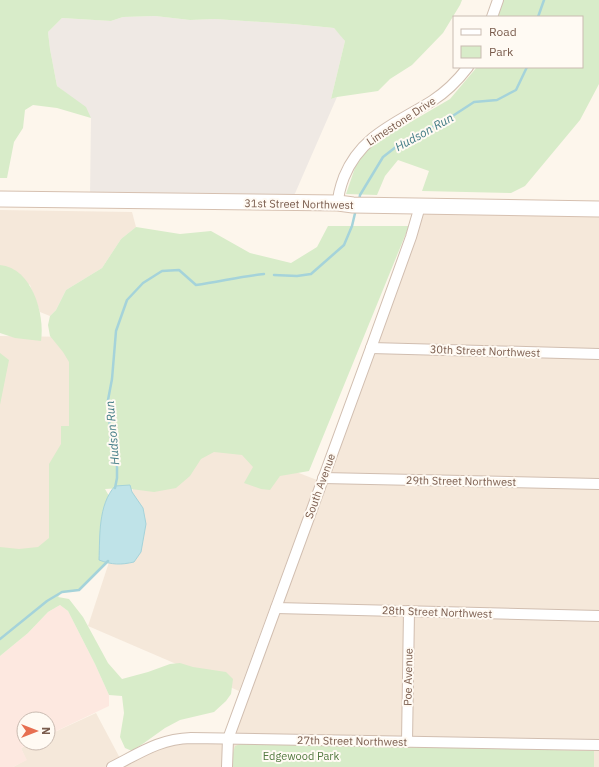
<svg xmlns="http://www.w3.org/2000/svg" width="599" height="767" viewBox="0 0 599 767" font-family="'IBM Plex Sans',sans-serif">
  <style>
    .residential { fill: #f5e8da }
    .commercial { fill: #fde8e0 }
    .industrial { fill: #efe9e4 }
    .green { fill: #d8ecc9 }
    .water { fill: #bfe3e8; stroke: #a5d3da }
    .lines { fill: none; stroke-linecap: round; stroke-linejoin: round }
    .stream { stroke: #a5d3da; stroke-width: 2.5 }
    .street-casing { stroke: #d1beb0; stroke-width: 12 }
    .secondary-casing { stroke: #d6c0b0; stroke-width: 17 }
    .street { stroke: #fff; stroke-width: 10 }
    .secondary { stroke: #fff; stroke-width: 15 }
    .labels { text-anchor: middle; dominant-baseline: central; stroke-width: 4; stroke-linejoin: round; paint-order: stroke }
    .street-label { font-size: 11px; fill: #7a5c4d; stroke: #fffaf3 }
    .park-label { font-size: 11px; fill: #537a41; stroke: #fffaf3 }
    .water-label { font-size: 12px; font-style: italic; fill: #437c86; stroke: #fffaf3 }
  </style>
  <rect width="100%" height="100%" fill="#fdf6ec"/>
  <g class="residential">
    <polygon points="420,206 599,209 599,767 13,767 26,760 21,748 32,743 48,743 48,735 96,713 122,762 158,743 228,739"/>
    <polygon points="0,210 132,212 136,227 121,239 102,268 66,290 56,310 50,316 40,312 30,285 0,265"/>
    <polygon points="0,336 79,337 77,551 0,553"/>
    <polygon points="200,435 317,480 239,691 88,626 135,483"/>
  </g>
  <polygon class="commercial" points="60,605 68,611 95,664 109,695 109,706 48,735 48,719 24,719 24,743 32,743 21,748 27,760 13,767 0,767 0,656 28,633 48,612"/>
  <polygon class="industrial" points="155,16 190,20 215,19 293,24 334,28 340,34 345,41 331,99 337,97 293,198 90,197 91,118 71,97 57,86 50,49 48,32 62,18 111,21 123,17"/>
  <g class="green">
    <polygon points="0,0 462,0 460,5 443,33 412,65 390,79 378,91 337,97 331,99 345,41 334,28 293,24 215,19 190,20 155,16 123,17 111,21 62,18 48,32 50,49 57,86 86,107 91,118 57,108 33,105 25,110 23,128 14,142 7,178 0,178"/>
    <polygon points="502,0 599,0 599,84 580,120 525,186 511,193 422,191 429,171 398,160 385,176 377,195 346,194 358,159 373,144 450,99 477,67 582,67 582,17 495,17"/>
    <polygon points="328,226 409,226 309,471 280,476 270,490 261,489 244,483 253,467 242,455 214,452 201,459 190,476 176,488 154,492 123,488 105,489 112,501 110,559 79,590 62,592 58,597 69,599 83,617 108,663 122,679 148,672 170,664 180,663 193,667 226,672 233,679 231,694 226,701 214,712 180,720 165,728 144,743 132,751 125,748 120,737 124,713 122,696 109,695 95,664 68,611 60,605 48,612 28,633 0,656 0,547 19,549 38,547 49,538 49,464 61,444 61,426 69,426 69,362 63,352 50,336 48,325 50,316 56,310 66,290 102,268 121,239 136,227 180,234 211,231 250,253 291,263 317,247"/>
    <path d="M0,265c32,3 45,49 41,76l-26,-3 -15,-5z"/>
    <polygon points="0,353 9,360 0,405"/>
    <polygon points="243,743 594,751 594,767 232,767 232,757 235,746"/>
  </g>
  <path class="water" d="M130,485l2,7 11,16 3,16 -5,28 -7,10c-13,3 -22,3 -35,-2 1,-24 -1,-55 16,-74z"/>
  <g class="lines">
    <g class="stream">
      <polyline points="538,17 544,0"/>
      <polyline points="359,201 360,195 383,157 401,143 448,119 474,102 497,100 516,90 527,67"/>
      <polyline points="274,275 297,276 311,274 344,245 352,226 356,209"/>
      <path d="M115,488l2,-10v-17l-6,-18 -3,-43 4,-21 4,-48 11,-31 16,-17 19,-12 17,-1 17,15c23,-3 45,-9 68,-11"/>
      <polyline points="0,639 47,601 62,592 79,590 108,561"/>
    </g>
    <g class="street-casing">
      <g id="street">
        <polyline points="492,17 498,0"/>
        <path d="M338,203c0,-9 3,-18 6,-26 17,-42 53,-54 88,-76 14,-9 26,-21 36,-34"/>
        <polyline points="371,348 599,354"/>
        <polyline points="323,478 599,484"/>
        <polyline points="276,608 599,616"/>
        <polyline points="407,742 409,611"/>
        <path d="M112,767c28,-14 47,-28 79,-29l408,7"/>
        <polyline points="227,767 228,739 371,348 411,237 420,206"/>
      </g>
    </g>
    <g class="secondary-casing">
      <polyline id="secondary" points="0,199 338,203 353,205 599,209"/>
    </g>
    <use href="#street" class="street"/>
    <use href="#secondary" class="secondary"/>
  </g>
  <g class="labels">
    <g class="street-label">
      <text transform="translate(401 121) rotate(-33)">Limestone Drive</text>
      <text transform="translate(299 204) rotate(1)">31st Street Northwest</text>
      <text transform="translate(485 351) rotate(2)">30th Street Northwest</text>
      <text transform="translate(461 481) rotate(1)">29th Street Northwest</text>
      <text transform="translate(320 486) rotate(-70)">South Avenue</text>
      <text transform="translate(437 612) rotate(2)">28th Street Northwest</text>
      <text transform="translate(408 677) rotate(-89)">Poe Avenue</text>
      <text transform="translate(352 741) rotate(1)">27th Street Northwest</text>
    </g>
    <g class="park-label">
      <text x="301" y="756">Edgewood Park</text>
    </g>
    <g class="water-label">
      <text transform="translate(424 132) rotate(-29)">Hudson Run</text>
      <text transform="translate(112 433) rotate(-95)">Hudson Run</text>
    </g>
  </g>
  <rect x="453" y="16" width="130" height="52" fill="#fffaf3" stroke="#cabbb1"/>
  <rect x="461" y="29" width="20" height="6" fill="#ffffff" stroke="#cabbb1"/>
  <text x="489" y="36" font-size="12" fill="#7a5c4d">Road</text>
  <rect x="461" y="46" width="20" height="12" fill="#d8ecc9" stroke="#cabbb1"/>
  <text x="489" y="56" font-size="12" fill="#7a5c4d">Park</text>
  <g transform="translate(36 731) rotate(90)"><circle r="19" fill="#fffaf3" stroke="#cabbb1"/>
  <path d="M0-3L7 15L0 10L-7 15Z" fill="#e76f51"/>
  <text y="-6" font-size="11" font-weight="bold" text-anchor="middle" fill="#7a5c4d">N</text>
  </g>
</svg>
